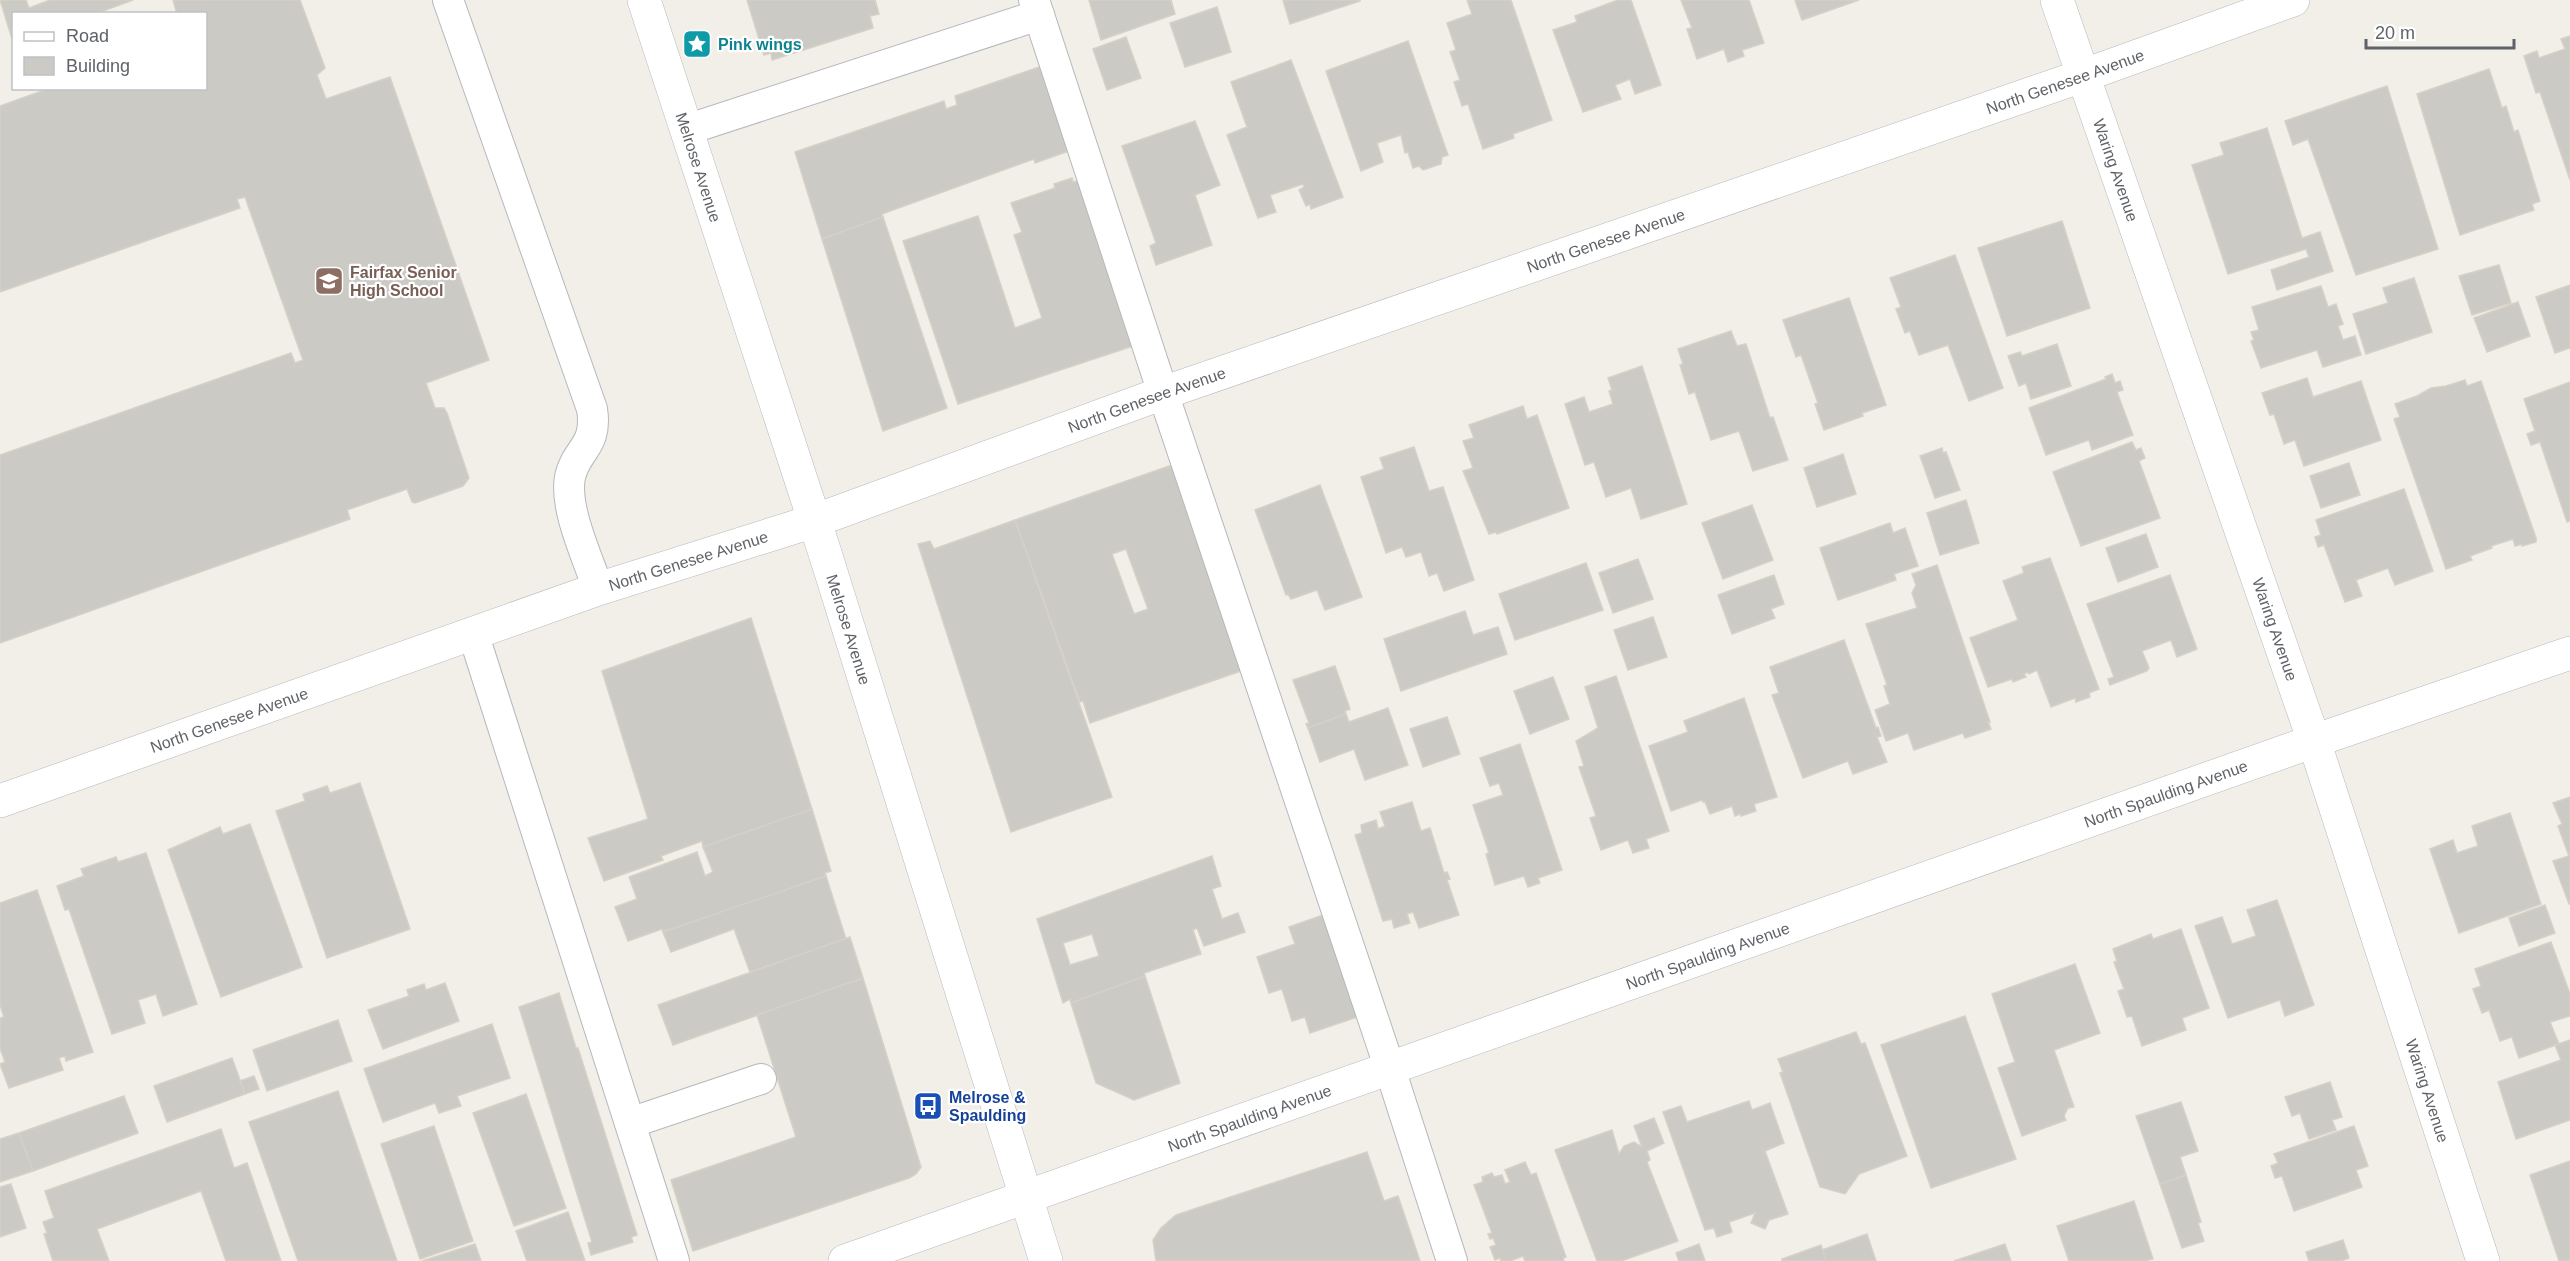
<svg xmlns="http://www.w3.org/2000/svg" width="2570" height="1261" viewBox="0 0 2570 1261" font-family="Helvetica,sans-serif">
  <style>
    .building { fill: #cccac5; stroke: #d6d1c6; stroke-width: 1.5; fill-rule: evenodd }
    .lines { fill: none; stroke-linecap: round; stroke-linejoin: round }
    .service-casing { stroke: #b5b8bc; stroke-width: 32 }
    .minor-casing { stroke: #b5b8bc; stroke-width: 34 }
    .secondary-casing { stroke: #b6babf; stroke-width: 34 }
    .service { stroke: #fff; stroke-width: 30 }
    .minor { stroke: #fff; stroke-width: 33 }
    .secondary { stroke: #fff; stroke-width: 33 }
    .labels { text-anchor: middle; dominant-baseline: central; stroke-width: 4.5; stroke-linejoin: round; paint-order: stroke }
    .culture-label { font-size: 16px; font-weight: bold; fill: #0d838f; stroke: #fff; text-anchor: start }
    .street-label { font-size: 16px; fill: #5f6368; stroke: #fff }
    .education-label { font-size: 16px; font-weight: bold; fill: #785e54; stroke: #fff; text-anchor: start }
    .transit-label { font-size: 16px; font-weight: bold; fill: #164399; stroke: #fff; text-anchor: start }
  </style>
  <rect width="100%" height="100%" fill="#f1efe8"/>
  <g class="building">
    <polygon points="0,0 26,0 29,8 50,0 133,0 95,14 14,14 13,42"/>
    <polygon points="173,0 300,0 325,68 317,75 326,99 390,77 489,360 426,383 435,408 444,408 447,413 469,478 463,486 415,503 412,502 407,489 347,510 350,519 0,643 0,455 291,353 295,363 303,360 245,197 237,199 240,208 0,292 0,106 50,88 206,88 206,14 177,14"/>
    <polygon points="747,0 875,0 879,14 870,16 873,28 772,60 771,53 764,55"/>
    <polygon points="1089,0 1171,0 1175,14 1101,40"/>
    <polygon points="1283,0 1360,0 1360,1 1290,24"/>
    <polygon points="1467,0 1511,0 1552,120 1513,134 1514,138 1483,149 1468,104 1462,106 1454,82 1460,80 1450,52 1456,50 1447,23 1472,14"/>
    <polygon points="1618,0 1631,0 1661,85 1635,94 1630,79 1615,85 1621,99 1583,112 1553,30 1577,22 1575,16"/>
    <polygon points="1681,0 1749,0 1764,43 1742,50 1744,56 1728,62 1724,49 1697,59 1687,29 1692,28"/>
    <polygon points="1795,0 1859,0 1802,20"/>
    <polygon points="1217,7 1231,52 1185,67 1170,23"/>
    <polygon points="2570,36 2570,180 2540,92 2536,93 2524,56 2537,51 2539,58 2565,49 2561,39"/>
    <polygon points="1126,37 1141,78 1107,90 1093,49"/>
    <polygon points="1408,41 1448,155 1442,157 1441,164 1423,170 1419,166 1413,168 1408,152 1405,153 1401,135 1377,143 1383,162 1361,171 1326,71"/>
    <polygon points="1291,60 1343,197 1311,209 1310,204 1306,206 1299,190 1304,187 1303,184 1270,195 1276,212 1258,218 1227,135 1247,127 1231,82"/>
    <polygon points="1051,63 1080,147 1035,163 1034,159 882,214 883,217 822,239 795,152 944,101 946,109 957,105 955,96"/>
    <polygon points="2489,69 2502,108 2506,106 2514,132 2518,130 2540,201 2532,204 2534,210 2460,235 2417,94"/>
    <polygon points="2387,86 2438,249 2356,275 2308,139 2293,145 2285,121"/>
    <polygon points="1195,121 1220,185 1195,195 1212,245 1156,265 1150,246 1156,243 1122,146"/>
    <polygon points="2267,128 2302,238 2320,232 2333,271 2277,290 2271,270 2309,257 2306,249 2228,274 2192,165 2224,155 2220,143"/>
    <polygon points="1072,178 1073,182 1078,181 1133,346 958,404 903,241 978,216 1015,328 1042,318 1014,235 1022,232 1011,203 1055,188 1054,184"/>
    <polygon points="883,217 947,408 883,431 822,239"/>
    <polygon points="2062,221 2090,308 2007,336 1978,248"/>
    <polygon points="1955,255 2003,388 1969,401 1948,345 1919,355 1910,331 1905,333 1896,309 1901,307 1890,278"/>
    <polygon points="2499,265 2511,303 2472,315 2459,276"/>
    <polygon points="2414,278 2432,332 2366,354 2353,314 2388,303 2383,288"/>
    <polygon points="2570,285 2570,348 2555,353 2536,297"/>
    <polygon points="2321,286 2328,307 2336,304 2343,324 2338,326 2343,340 2355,336 2361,355 2323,367 2317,350 2261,368 2251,341 2254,340 2251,332 2259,330 2252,307"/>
    <polygon points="1849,298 1886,405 1862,413 1863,416 1824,430 1815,404 1818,403 1801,355 1796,357 1783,320"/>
    <polygon points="2518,302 2530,336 2487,352 2474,318"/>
    <polygon points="1731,331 1737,346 1746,344 1770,418 1773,417 1788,460 1753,471 1739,431 1711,440 1695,392 1689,394 1680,365 1683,364 1678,349"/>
    <polygon points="2057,344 2071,386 2031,399 2026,383 2019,386 2008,356 2020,352 2022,356"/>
    <polygon points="1642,366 1687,504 1641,519 1631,488 1606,497 1594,462 1585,465 1565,404 1584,397 1589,412 1613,404 1609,391 1612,390 1608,378"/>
    <polygon points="2112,374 2115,383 2120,381 2123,390 2117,392 2133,435 2092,450 2089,440 2046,455 2029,408 2106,379 2105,377"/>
    <polygon points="2307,378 2313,397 2361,381 2381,440 2304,466 2295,440 2284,444 2274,414 2270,415 2262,393"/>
    <polygon points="2465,380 2467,386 2481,381 2536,538 2536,542 2522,546 2522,544 2515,546 2513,539 2491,546 2492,548 2470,556 2472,560 2446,569 2394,419 2400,417 2395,404 2417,396 2431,388 2446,386"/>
    <polygon points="2570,382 2570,521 2567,522 2540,442 2531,445 2527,434 2535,431 2524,399"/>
    <polygon points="1523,406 1527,419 1537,415 1569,508 1497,534 1496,532 1489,534 1463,471 1473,468 1463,441 1474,438 1469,425"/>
    <polygon points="2132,442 2136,450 2141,448 2145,458 2139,461 2160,518 2081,546 2053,472"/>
    <polygon points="1414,447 1429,491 1443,487 1474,580 1444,591 1437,573 1429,576 1421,552 1406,557 1402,547 1386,553 1361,477 1384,469 1380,458"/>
    <polygon points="1942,448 1943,453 1946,452 1960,490 1935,498 1920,456"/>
    <polygon points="1843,454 1856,494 1817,507 1804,468"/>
    <polygon points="2349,463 2360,495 2321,508 2310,476"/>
    <path d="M1172,465l72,205 -154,53 -7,-22 -3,1 -65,-182zM1126,549l22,60 -14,5 -22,-60z"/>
    <polygon points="1320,485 1362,597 1325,610 1317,590 1291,599 1288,594 1286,595 1255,510"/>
    <polygon points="2404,489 2433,571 2395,585 2388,568 2356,580 2362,596 2345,602 2324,545 2318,547 2315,537 2321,535 2316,520"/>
    <polygon points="1966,500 1979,543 1940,555 1927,513"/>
    <polygon points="1752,505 1773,560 1723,579 1702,523"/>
    <polygon points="1015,520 1112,797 1011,832 918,544 930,541 934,549"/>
    <polygon points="1890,523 1893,533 1905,528 1918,566 1894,574 1896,580 1838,600 1820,548"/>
    <polygon points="2146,534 2158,567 2118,582 2106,548"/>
    <polygon points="2050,558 2099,689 2089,693 2090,697 2076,702 2075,698 2051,707 2037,670 2029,674 2028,672 2024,674 2026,677 2013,682 2012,679 1988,687 1970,638 2018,620 2003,581 2024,573 2022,567"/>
    <polygon points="1638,559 1653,599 1613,613 1599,573"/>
    <polygon points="1586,563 1603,610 1515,640 1499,594"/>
    <polygon points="1937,565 1990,722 1988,722 1991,729 1965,738 1963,733 1914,750 1908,733 1886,741 1875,710 1890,704 1884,686 1887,685 1866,624 1917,608 1912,593 1916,585 1912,574"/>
    <polygon points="1774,575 1784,604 1771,609 1775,618 1732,634 1718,595"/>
    <polygon points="2170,575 2197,649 2177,657 2171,640 2142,651 2149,668 2147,671 2110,685 2108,679 2114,677 2087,604"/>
    <polygon points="1465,611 1473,635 1498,627 1507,654 1401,691 1384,639"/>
    <polygon points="1653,617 1667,657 1628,670 1614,630"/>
    <polygon points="751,618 812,809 703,847 702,841 661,856 663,860 604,881 588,838 648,819 602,671"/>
    <polygon points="1844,640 1876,728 1878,727 1881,736 1877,737 1887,762 1853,774 1848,761 1803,778 1772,695 1779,693 1770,667"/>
    <polygon points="1335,666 1350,709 1345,711 1346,714 1308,728 1306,724 1309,723 1293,680"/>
    <polygon points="1616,676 1669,831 1646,839 1649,848 1633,853 1628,840 1601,850 1590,818 1596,816 1579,767 1584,766 1576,741 1598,728 1585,687"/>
    <polygon points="1553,677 1569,719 1530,734 1514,691"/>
    <polygon points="1744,698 1777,797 1754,804 1756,811 1741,816 1740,814 1735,816 1732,806 1710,814 1705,802 1703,802 1702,800 1671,811 1649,746 1688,732 1684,721"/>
    <polygon points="1388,708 1408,765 1365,780 1354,749 1320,762 1308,728 1346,714 1349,722"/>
    <polygon points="1447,717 1460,754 1423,767 1410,729"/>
    <polygon points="1520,744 1562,870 1538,878 1540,883 1528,887 1524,876 1495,885 1486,854 1489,853 1473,805 1503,795 1499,783 1490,786 1480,758"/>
    <polygon points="360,783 410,929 327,958 276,811 305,801 303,794 327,786 330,793"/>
    <polygon points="2570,797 2570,904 2569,904 2553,861 2569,856 2558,826 2562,824 2553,803"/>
    <polygon points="1412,802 1421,831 1430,828 1444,873 1447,872 1450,879 1447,880 1459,915 1419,928 1413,912 1407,914 1410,923 1394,928 1392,919 1383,921 1355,835 1362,833 1361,825 1376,820 1378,829 1385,826 1380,812"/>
    <polygon points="812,809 831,871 825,873 826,876 663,932 662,929 628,941 615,907 637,899 629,877 697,852 705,876 713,872 703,847"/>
    <polygon points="2510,813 2541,904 2459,933 2430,849 2453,840 2457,853 2478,846 2472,826"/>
    <polygon points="250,824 302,967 221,997 168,850 220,827 223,834"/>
    <polygon points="146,853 197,1004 163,1016 156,994 138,1000 145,1023 112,1034 69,909 65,910 57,886 84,876 81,869 116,857 118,862"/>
    <path d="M1212,856l9,30 -9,3 10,30 16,-6 7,19 -41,14 -7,-18 -4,2 8,24 -57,19 1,3 -74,27 -1,-4 -7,4 -26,-84zM1092,934l7,22 -29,9 -7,-22z"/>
    <polygon points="826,876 846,939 750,972 734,929 671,952 663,932"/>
    <polygon points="37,890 93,1052 66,1061 65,1056 59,1058 63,1070 9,1088 0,1064 5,1062 0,1048 0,1018 4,1017 0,1005 0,903"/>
    <polygon points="2277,900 2314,1005 2285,1016 2280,1000 2228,1018 2195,926 2222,917 2232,944 2256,936 2247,910"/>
    <polygon points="2545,905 2555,933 2519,946 2509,918"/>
    <polygon points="1329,913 1363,1015 1310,1033 1305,1017 1292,1021 1282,989 1269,993 1257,957 1295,944 1289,927"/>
    <polygon points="2181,929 2209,1008 2182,1018 2186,1030 2142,1046 2132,1016 2127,1017 2118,991 2124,989 2114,962 2117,961 2113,949 2151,934 2153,939"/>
    <polygon points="850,937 863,978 673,1045 658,1005"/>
    <polygon points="2551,942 2570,994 2570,1016 2550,1022 2559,1044 2519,1058 2512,1037 2500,1041 2489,1010 2482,1013 2473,989 2481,986 2475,969"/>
    <polygon points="2075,964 2100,1033 2054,1050 2074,1107 2068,1108 2064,1116 2066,1120 2022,1136 1998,1068 2015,1062 1992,994"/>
    <polygon points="1145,976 1180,1083 1134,1100 1096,1083 1071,1003"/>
    <polygon points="863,978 921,1167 916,1174 909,1178 693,1251 671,1180 796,1137 757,1015"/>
    <polygon points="445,983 459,1021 383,1049 368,1010 409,996 407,990 424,984 426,990"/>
    <polygon points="559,993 576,1048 578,1048 637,1235 631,1237 633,1242 591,1255 588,1243 592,1242 519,1007"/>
    <polygon points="1965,1016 2016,1159 1931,1188 1881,1045"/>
    <polygon points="338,1020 352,1061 267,1091 253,1050"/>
    <polygon points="492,1024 510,1078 457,1096 461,1106 439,1113 435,1103 383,1122 364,1069"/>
    <polygon points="1856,1032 1861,1044 1865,1043 1907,1156 1859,1174 1845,1194 1820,1187 1780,1073 1783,1072 1778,1059"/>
    <polygon points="2570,1040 2570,1120 2516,1139 2498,1082 2561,1060 2555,1045"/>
    <polygon points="232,1058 245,1094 167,1122 154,1086"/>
    <polygon points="254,1076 259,1089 245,1094 240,1081"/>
    <polygon points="2330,1082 2342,1117 2332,1120 2336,1130 2309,1139 2300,1113 2292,1116 2285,1097"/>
    <polygon points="338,1091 397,1261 298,1261 249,1122"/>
    <polygon points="526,1094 566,1208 514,1226 473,1113"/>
    <polygon points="124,1096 138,1133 33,1171 19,1133"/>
    <polygon points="1749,1101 1752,1110 1770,1103 1784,1143 1765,1151 1788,1214 1769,1220 1765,1229 1751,1223 1755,1213 1729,1222 1732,1232 1717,1237 1714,1228 1705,1230 1663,1112 1681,1106 1687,1122"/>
    <polygon points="2181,1102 2198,1151 2180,1157 2186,1175 2160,1184 2136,1116"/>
    <polygon points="1654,1118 1664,1143 1647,1151 1650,1160 1647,1162 1678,1241 1621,1261 1597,1261 1555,1150 1612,1130 1619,1154 1624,1146 1634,1142 1642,1147 1634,1126"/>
    <polygon points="434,1126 473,1241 420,1259 381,1144"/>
    <polygon points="2354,1126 2368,1166 2356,1170 2362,1187 2294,1211 2282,1176 2275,1178 2271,1166 2278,1163 2274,1154"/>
    <polygon points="221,1129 234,1168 247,1163 281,1261 226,1261 201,1191 97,1229 109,1261 53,1261 44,1234 47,1233 43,1222 54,1218 45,1191"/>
    <polygon points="19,1133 33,1171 0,1182 0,1139"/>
    <polygon points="1367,1152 1384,1201 1398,1196 1420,1261 1156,1261 1153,1240 1161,1228 1176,1215"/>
    <polygon points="2570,1161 2570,1261 2559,1261 2530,1175"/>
    <polygon points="1525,1162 1531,1175 1536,1173 1566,1257 1563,1258 1564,1261 1525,1261 1523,1256 1510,1261 1501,1261 1500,1258 1495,1260 1490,1247 1496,1245 1493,1238 1490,1239 1488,1234 1492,1233 1474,1185 1483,1182 1482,1177 1492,1173 1494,1177 1502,1175 1505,1184 1510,1182 1505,1170"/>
    <polygon points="2186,1175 2201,1222 2198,1223 2204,1241 2182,1248 2160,1184"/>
    <polygon points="11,1184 26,1228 0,1237 0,1187"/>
    <polygon points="2134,1201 2153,1259 2144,1261 2069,1261 2057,1226"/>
    <polygon points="568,1212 585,1261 527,1261 516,1231"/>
    <polygon points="1867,1234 1876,1261 1826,1261 1822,1250"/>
    <polygon points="2343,1240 2349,1258 2341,1261 2309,1261 2306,1252"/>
    <polygon points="475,1244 481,1261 422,1261"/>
    <polygon points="1699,1244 1705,1261 1679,1261 1676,1253"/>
    <polygon points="2005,1244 2011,1261 1954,1261"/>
    <polygon points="1821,1245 1826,1261 1782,1261 1782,1259"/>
  </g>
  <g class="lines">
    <g class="service-casing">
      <g id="service">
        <path d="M448,0l144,409c6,38 -16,40 -22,68 -6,32 18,81 28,112"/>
        <polyline points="1034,0 1163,393 1390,1069 1452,1261"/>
        <polyline points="686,130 1039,15"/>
        <polyline points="473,633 674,1261"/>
        <polyline points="630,1123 761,1079"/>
      </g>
    </g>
    <g class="minor-casing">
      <g id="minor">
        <path id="s1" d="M2057,0l257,741 169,520"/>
        <path id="s2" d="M0,801l598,-212 216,-68 349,-128 919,-317 211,-76"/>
        <path id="s3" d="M845,1261l1469,-520 256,-88"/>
      </g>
    </g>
    <g class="secondary-casing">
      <g id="secondary">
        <path id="s4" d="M644,0l181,553 221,708"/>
      </g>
    </g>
    <use href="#service" class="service"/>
    <use href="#minor" class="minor"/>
    <use href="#secondary" class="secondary"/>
  </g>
  <defs>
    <g id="sight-square" transform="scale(1.5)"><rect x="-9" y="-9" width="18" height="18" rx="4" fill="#0f9aa8" stroke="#fff"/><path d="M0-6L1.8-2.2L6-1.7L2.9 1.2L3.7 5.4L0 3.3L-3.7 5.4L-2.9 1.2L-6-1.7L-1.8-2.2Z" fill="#fff"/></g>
    <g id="school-square" transform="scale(1.5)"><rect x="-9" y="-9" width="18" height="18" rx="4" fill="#8d6e63" stroke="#fff"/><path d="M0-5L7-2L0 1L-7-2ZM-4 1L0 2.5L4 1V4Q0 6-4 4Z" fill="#fff"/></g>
    <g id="bus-square" transform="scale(1.5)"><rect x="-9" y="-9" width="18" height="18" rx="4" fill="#1a4fb4" stroke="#fff"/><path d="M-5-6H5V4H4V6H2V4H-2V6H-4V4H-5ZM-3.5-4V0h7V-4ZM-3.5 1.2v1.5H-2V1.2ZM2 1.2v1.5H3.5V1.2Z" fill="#fff"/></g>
  </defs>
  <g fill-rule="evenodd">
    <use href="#sight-square" x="697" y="44"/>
    <use href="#school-square" x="329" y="281"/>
    <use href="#bus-square" x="928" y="1106"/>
  </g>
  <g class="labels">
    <g class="culture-label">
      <text x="718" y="44">Pink wings</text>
    </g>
    <g class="street-label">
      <text stroke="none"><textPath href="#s2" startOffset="2187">North Genesee Avenue</textPath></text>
      <text stroke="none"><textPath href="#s4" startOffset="176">Melrose Avenue</textPath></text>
      <text stroke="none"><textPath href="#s1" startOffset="180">Waring Avenue</textPath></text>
      <text stroke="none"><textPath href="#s2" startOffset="1701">North Genesee Avenue</textPath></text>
      <text stroke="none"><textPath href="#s2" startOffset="1215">North Genesee Avenue</textPath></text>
      <text stroke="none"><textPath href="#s2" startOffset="729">North Genesee Avenue</textPath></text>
      <text stroke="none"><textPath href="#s4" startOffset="662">Melrose Avenue</textPath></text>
      <text stroke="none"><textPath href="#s1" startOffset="666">Waring Avenue</textPath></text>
      <text stroke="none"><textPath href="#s2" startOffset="243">North Genesee Avenue</textPath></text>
      <text stroke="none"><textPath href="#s3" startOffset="1401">North Spaulding Avenue</textPath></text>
      <text stroke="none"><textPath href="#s3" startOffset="915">North Spaulding Avenue</textPath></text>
      <text stroke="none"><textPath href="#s1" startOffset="1152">Waring Avenue</textPath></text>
      <text stroke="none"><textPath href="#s3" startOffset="429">North Spaulding Avenue</textPath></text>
    </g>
    <g class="education-label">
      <text x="350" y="272">Fairfax Senior<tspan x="350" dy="18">High School</tspan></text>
    </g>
    <g class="transit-label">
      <text x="949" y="1097">Melrose &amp;<tspan x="949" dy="18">Spaulding</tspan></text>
    </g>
  </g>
  <rect x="12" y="12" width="195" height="78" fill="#ffffff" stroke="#bfc1c3" stroke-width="1.5"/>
  <rect x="24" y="32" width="30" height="9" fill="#ffffff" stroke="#bfc1c3" stroke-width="1.5"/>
  <text x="66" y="42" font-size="18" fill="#5f6368">Road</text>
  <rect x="24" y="57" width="30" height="18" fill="#cccac5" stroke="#bfc1c3" stroke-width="1.5"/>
  <text x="66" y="72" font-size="18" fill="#5f6368">Building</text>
  <path d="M2366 39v9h148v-9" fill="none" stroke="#5f6368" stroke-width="3"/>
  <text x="2375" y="39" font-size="18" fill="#5f6368" stroke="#ffffff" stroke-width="4.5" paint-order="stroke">20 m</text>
</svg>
